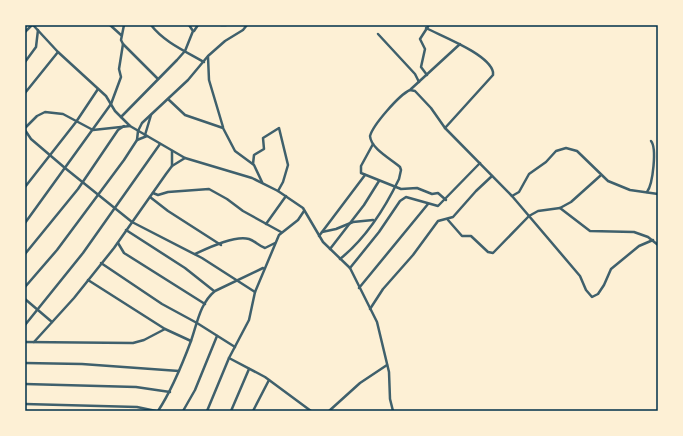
<svg xmlns="http://www.w3.org/2000/svg" width="683" height="436" viewBox="0 0 683 436" font-family="Rubik,sans-serif">
  <style>
    .lines { fill: none; stroke-linecap: round; stroke-linejoin: round }
    .minor { stroke: #3f606c; stroke-width: 2.5 }
    .neatline { fill: none; stroke: #003049; stroke-width: 1.5 }
  </style>
  <rect width="100%" height="100%" fill="#fdf0d5"/>
  <g class="lines">
    <g class="minor">
      <polyline points="33,25 58,52 106,96 115,111 130,126 185,158 252,178 278,191 303,208 323,242 350,268 377,322 389,372 390,399 393,411"/>
      <polyline points="110,25 121,35"/>
      <polyline points="124,25 121,40 123,44 158,79"/>
      <path d="M151,25c13,17 34,26 53,37"/>
      <polyline points="221,25 226,25"/>
      <path d="M426,28c15,8 63,26 67,44v3l-48,53"/>
      <polyline points="194,31 198,25"/>
      <polyline points="25,32 32,25"/>
      <polyline points="378,34 415,74 419,82"/>
      <polyline points="208,57 209,80 223,127"/>
      <polyline points="25,62 36,47 38,30"/>
      <polyline points="427,75 421,67 425,49 420,39 429,25"/>
      <polyline points="411,89 460,44"/>
      <polyline points="25,93 58,52"/>
      <polyline points="168,99 185,115 223,128 235,151 254,165 262,182"/>
      <polyline points="121,117 177,60 185,51 193,31 189,25"/>
      <polyline points="25,128 37,116 45,112 63,114 93,130 130,126"/>
      <polyline points="25,130 31,139 65,168 132,222 202,258 255,292"/>
      <polyline points="145,135 151,115"/>
      <polyline points="137,140 147,136"/>
      <polyline points="373,144 361,166 361,173 401,189 417,188 432,194 438,193 446,200"/>
      <polyline points="253,164 254,155 264,149 263,138 279,128 288,165 283,182 278,191"/>
      <polyline points="172,166 172,151"/>
      <polyline points="25,187 76,122 98,89"/>
      <path d="M647,192c6,-8 10,-44 4,-51"/>
      <polyline points="153,193 158,195 168,192 209,189 227,199 243,211 281,232"/>
      <polyline points="512,196 580,276 586,290 592,297 598,294 604,285 611,269 639,246 653,240"/>
      <polyline points="150,197 168,211 221,245"/>
      <polyline points="560,208 590,231 634,232 648,237 658,245"/>
      <polyline points="448,220 462,236 471,236 488,252 493,253 529,216 538,211 560,208 571,202 600,176"/>
      <polyline points="25,223 111,104 121,77 119,69 123,44"/>
      <polyline points="266,224 286,196"/>
      <polyline points="126,230 185,268 214,291"/>
      <polyline points="322,232 336,229 353,222 373,220"/>
      <polyline points="319,236 365,175"/>
      <polyline points="118,243 124,253 205,304"/>
      <polyline points="330,249 364,205 379,181"/>
      <polyline points="25,254 78,189 118,130 124,126"/>
      <path d="M195,254c13,-6 40,-19 54,-15 6,2 10,7 16,9l10,-5"/>
      <path d="M340,259c25,-20 45,-51 59,-80l2,-9 -1,-3c-9,-8 -29,-18 -30,-31 3,-11 29,-41 40,-46l5,1 16,17 14,20 67,68 7,-4 10,-18 17,-12 10,-11 10,-3 11,3 31,30 22,9 28,4"/>
      <polyline points="101,263 162,304 197,323 235,347"/>
      <polyline points="350,268 379,232 400,201 406,197 438,206 480,163"/>
      <polyline points="88,280 165,329 191,341"/>
      <polyline points="25,287 57,250 124,160 137,140 138,131 142,123 188,80 208,56 225,41 243,30 247,25"/>
      <polyline points="359,288 428,204"/>
      <polyline points="25,299 52,322"/>
      <polyline points="370,309 383,289 413,255 438,221 453,217 476,191 492,176"/>
      <polyline points="25,325 83,253 160,144"/>
      <polyline points="25,342 133,343 144,340 165,329"/>
      <polyline points="34,342 74,298 114,248 166,174 172,166 185,158"/>
      <polyline points="229,358 265,377 311,411"/>
      <polyline points="25,363 82,364 179,371"/>
      <polyline points="25,384 136,387 170,392"/>
      <polyline points="25,404 137,407 156,411"/>
      <path d="M158,411c14,-21 24,-46 33,-70 6,-17 9,-38 24,-50l48,-23"/>
      <polyline points="183,411 195,390 217,336"/>
      <polyline points="207,411 229,358 249,320 255,292 279,235 298,220 304,211"/>
      <polyline points="231,411 249,369"/>
      <polyline points="253,411 269,380"/>
      <polyline points="329,411 360,383 387,365"/>
    </g>
  </g>
  <rect width="683" height="436" fill="none" stroke="#fdf0d5" stroke-width="52"/>
  <rect x="26" y="26" width="631" height="384" class="neatline"/>
</svg>
